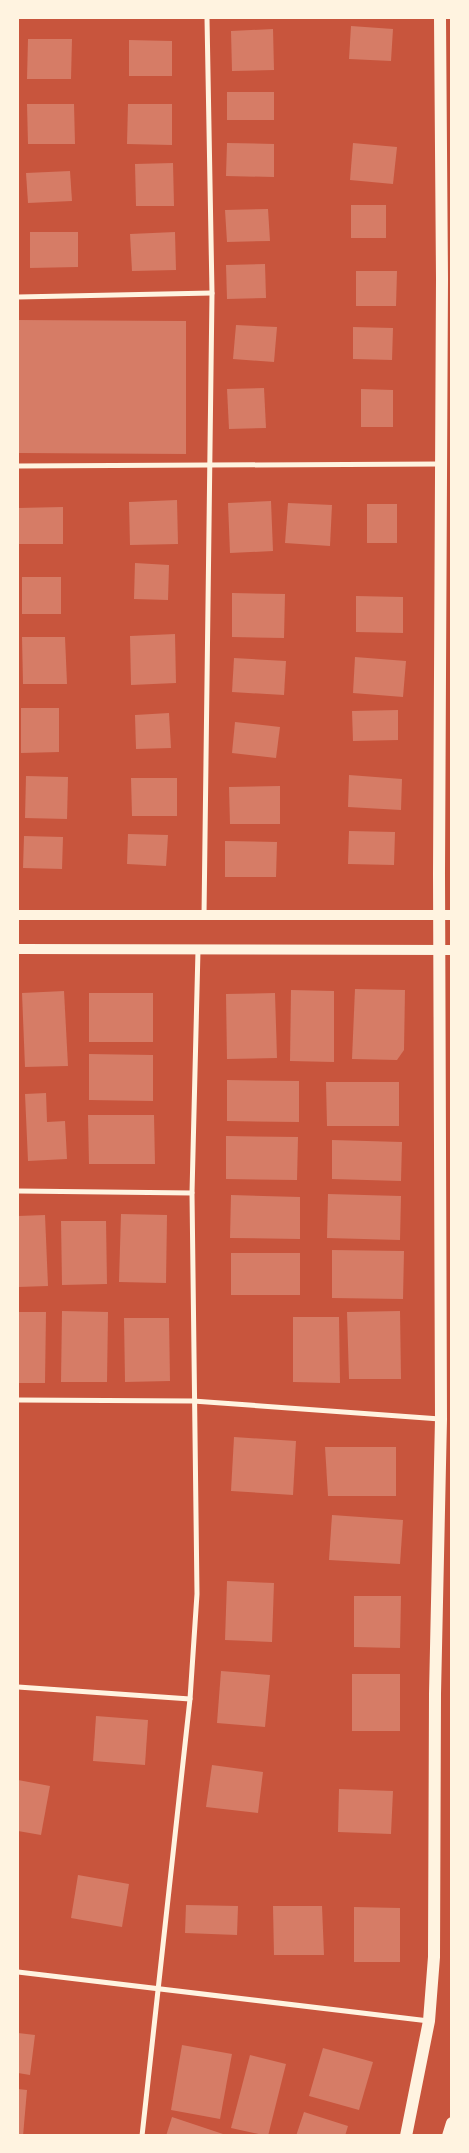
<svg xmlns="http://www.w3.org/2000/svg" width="469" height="2153" viewBox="0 0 469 2153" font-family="Literata,serif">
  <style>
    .building { fill: #d67c66 }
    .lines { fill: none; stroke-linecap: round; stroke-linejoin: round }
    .minor { stroke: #fff3e0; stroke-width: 5 }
    .secondary { stroke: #fff3e0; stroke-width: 10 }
    .primary { stroke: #fff3e0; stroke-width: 12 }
  </style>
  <rect width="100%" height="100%" fill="#c8553d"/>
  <g class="building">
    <polygon points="351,26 393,29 391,61 349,59"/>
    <polygon points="273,29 274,70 232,71 231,31"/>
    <polygon points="28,39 72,39 71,79 27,79"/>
    <polygon points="129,40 172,41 172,76 129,76"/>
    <rect x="227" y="92" width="47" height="28"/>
    <polygon points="27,104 74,104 75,144 28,144"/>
    <polygon points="128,104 172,104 172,145 127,144"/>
    <polygon points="227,143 274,144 274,177 226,176"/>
    <polygon points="353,143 397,147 393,184 350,180"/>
    <polygon points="173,163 174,206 136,206 135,164"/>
    <polygon points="70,171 72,201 28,203 26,173"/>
    <rect x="351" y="205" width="35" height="33"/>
    <polygon points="268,209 270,241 227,242 225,210"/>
    <polygon points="30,232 78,232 78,267 30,268"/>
    <polygon points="175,232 176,270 132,271 130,234"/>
    <polygon points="265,264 266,298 227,299 226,265"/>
    <polygon points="356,271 397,271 396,306 356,306"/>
    <polygon points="18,320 186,321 186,454 18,453"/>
    <polygon points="236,325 277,327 274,362 233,359"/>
    <polygon points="353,327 393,328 392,360 353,359"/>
    <polygon points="264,388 266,428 229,429 227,389"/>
    <polygon points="361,389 393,390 393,427 361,427"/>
    <polygon points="177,500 178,544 130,545 129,502"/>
    <polygon points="271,501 273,551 230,553 228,503"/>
    <polygon points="288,503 332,505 330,546 285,543"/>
    <rect x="367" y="504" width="30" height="39"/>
    <polygon points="63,507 63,544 18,544 18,508"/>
    <polygon points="135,563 169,565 168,600 134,599"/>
    <rect x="22" y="577" width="39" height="37"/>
    <polygon points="232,593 285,594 284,638 232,637"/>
    <polygon points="356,596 403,597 403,633 356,632"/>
    <polygon points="175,634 176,683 131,685 130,636"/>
    <polygon points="22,637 65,637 67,684 23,684"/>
    <polygon points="355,657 406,661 403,697 353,693"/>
    <polygon points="234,658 286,661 284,695 232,692"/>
    <polygon points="21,708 59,708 59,752 21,753"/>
    <polygon points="398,710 398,740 353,741 352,711"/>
    <polygon points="169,713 171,748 136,749 135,715"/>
    <polygon points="235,722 280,727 276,758 232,753"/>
    <polygon points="349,775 402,779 401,810 348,807"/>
    <polygon points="26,776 68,777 67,819 25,818"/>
    <polygon points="131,778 177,778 177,816 132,816"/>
    <polygon points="280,786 280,824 230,824 229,787"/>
    <polygon points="349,831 395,832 394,865 348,864"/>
    <polygon points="128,834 168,835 166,866 127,864"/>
    <polygon points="24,836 63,837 62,869 23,868"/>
    <polygon points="225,841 277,842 276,877 225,877"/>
    <polygon points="355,989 405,990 404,1050 397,1060 352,1059"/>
    <polygon points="291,990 334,991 334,1062 290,1061"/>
    <polygon points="64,991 68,1066 25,1067 22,993"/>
    <rect x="89" y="993" width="64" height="49"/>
    <polygon points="275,993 277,1058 227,1059 226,994"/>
    <polygon points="89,1054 153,1055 153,1101 89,1100"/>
    <polygon points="227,1080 299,1081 299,1122 227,1121"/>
    <polygon points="326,1082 399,1082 399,1126 327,1126"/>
    <polygon points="46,1093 47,1122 65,1121 67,1159 28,1161 25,1094"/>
    <polygon points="88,1115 154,1115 155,1164 89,1164"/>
    <polygon points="226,1136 298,1137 297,1180 226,1179"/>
    <polygon points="332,1140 402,1142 401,1181 332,1179"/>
    <polygon points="328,1194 401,1196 400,1240 327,1238"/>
    <polygon points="231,1195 300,1197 300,1239 230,1238"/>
    <polygon points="121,1214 167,1215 166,1283 119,1282"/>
    <polygon points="45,1215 48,1286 18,1287 18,1216"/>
    <polygon points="61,1221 106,1221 107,1284 62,1285"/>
    <polygon points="332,1250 404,1251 403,1299 332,1298"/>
    <rect x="231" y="1253" width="69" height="42"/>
    <polygon points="62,1311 108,1312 107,1382 61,1382"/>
    <polygon points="400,1311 401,1379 349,1379 347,1312"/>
    <polygon points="18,1312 46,1312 45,1383 18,1383"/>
    <polygon points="293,1317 339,1317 340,1383 293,1382"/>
    <polygon points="124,1318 169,1318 170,1381 125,1382"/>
    <polygon points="234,1437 296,1441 293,1495 231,1491"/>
    <polygon points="325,1447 396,1447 396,1496 328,1496"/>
    <polygon points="332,1515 403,1520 400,1564 329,1560"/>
    <polygon points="227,1581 274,1583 272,1642 225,1640"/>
    <polygon points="354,1596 401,1596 400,1648 354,1647"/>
    <polygon points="221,1671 270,1675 265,1727 217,1723"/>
    <rect x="352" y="1674" width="48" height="57"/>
    <polygon points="96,1716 148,1720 145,1765 93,1761"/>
    <polygon points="212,1765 263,1772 258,1813 206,1807"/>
    <polygon points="18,1780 50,1786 41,1835 18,1831"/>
    <polygon points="339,1789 393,1791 391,1834 338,1832"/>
    <polygon points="78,1875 129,1884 122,1927 71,1918"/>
    <polygon points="186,1905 238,1906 237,1935 185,1933"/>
    <polygon points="273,1906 322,1906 324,1955 274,1955"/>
    <polygon points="354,1907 400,1908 400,1962 354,1962"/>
    <polygon points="18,2033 35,2035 30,2075 18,2073"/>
    <polygon points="182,2045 232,2054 220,2119 171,2110"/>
    <polygon points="323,2048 373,2062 359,2110 309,2096"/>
    <polygon points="250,2055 286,2064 268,2136 231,2128"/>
    <polygon points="18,2089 27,2090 23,2136 18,2136"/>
    <polygon points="304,2112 348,2126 345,2136 296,2136"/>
    <polygon points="172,2117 226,2135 226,2136 166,2136"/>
  </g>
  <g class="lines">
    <g class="minor">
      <polyline points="18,297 212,293"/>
      <polyline points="18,466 439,464"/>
      <polyline points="204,916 212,293 207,18"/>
      <polyline points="18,1191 192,1193"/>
      <polyline points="18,1400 193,1401 440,1419"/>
      <polyline points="18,1687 190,1699"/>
      <polyline points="18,1972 429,2021"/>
      <polyline points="142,2136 190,1699 197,1594 192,1193 198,950"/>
    </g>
    <g class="secondary">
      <polyline points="18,915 452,915"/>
      <polyline points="18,949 452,950"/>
    </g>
    <g class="primary">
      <polyline points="406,2136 429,2021 434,1957 435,1694 441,1419 439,874 442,279 440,18"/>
      <polyline points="448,2136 452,2123"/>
    </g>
  </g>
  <rect width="469" height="2153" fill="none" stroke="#fff3e0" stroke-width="38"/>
</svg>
